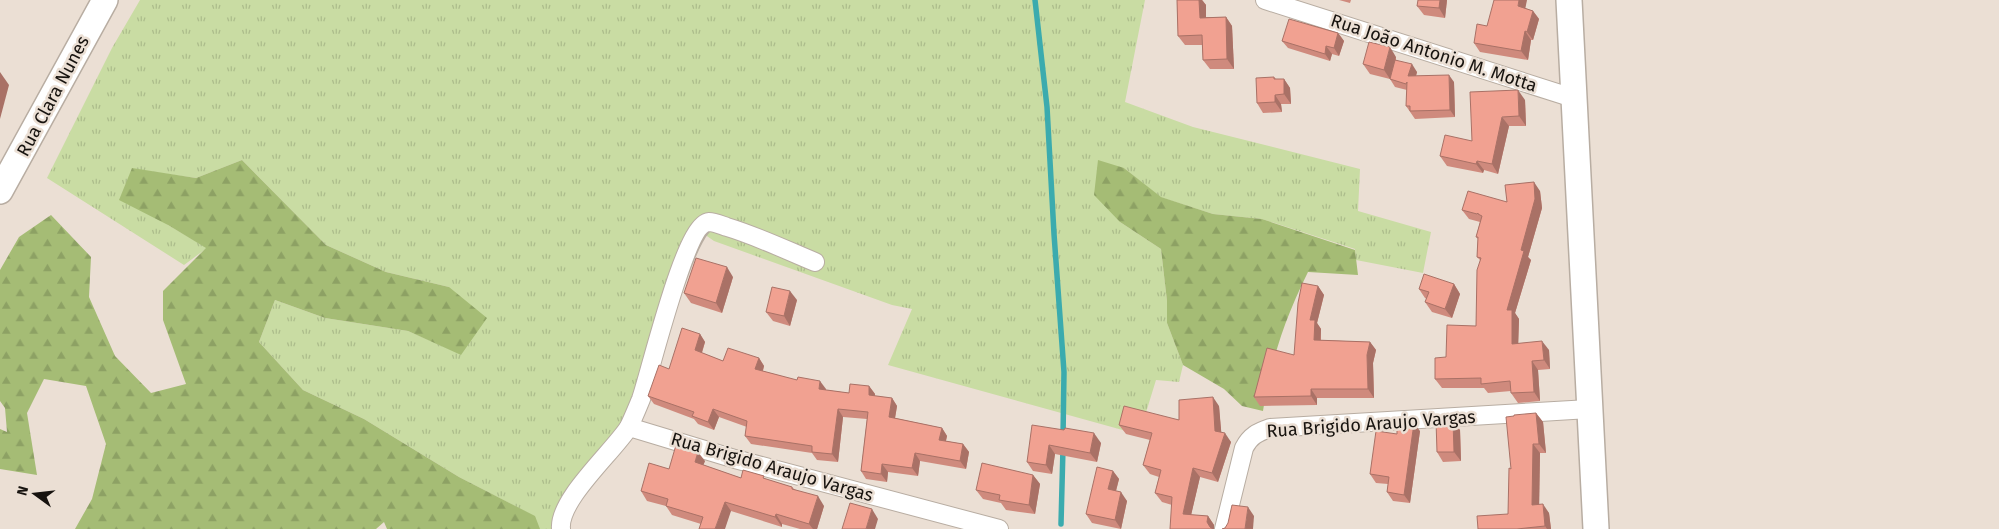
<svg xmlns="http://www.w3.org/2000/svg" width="1999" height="529" viewBox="0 0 1999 529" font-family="'Fira Sans',sans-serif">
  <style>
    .grass { fill: url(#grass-tufts) }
    .forest { fill: url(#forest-firs) }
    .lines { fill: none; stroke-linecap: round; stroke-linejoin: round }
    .stream { stroke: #3babae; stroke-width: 5.5 }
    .street-casing { stroke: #b8ada2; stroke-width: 20 }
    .secondary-casing { stroke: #b8ada2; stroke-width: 28 }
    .street { stroke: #fff; stroke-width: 18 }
    .secondary { stroke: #fff; stroke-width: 25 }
    .wall { fill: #cf8a7d }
    .shaded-wall { fill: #a97166 }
    .building { fill: #f1a191; stroke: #a97166 }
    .labels { text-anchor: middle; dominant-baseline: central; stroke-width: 5; stroke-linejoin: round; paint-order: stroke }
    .street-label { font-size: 18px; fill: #17130f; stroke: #ebdfd4 }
  </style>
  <defs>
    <pattern id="grass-tufts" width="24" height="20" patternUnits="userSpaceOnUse" patternTransform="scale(1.25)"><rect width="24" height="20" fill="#c9dca3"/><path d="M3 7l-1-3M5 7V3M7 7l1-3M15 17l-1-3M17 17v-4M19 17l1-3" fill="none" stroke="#acbc8b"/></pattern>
    <pattern id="forest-firs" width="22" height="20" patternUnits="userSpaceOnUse" patternTransform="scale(1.25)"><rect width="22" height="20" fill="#a5bc75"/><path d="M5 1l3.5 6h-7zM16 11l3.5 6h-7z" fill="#8da164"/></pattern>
  </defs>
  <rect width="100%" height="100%" fill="#ebdfd4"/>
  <polygon class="grass" points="140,0 1145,0 1125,102 1193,127 1360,169 1358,211 1431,232 1423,273 1356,260 1355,249 1262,219 1213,214 1160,197 1124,168 1120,222 1161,249 1167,301 1167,323 1183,365 1179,382 1156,380 1144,419 1137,434 888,365 912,309 892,305 714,241 694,227 626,425 561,529 537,529 528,513 459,477 364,419 303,390 259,342 275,300 325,318 408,331 461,354 449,287 386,272 326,245 242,160 196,178 132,169 168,225 207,248 184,265 47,178 112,48"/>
  <g class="forest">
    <polygon points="242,160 326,245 386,272 449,287 487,318 461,355 408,331 325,318 275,300 259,342 303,390 364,419 459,477 535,516 540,529 387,529 384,522 376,529 75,529 92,499 106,444 86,386 44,379 27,413 37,475 0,469 0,429 7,432 5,408 0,401 0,270 19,237 51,215 91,257 89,297 115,356 151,393 186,384 163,320 163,291 206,248 168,225 119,200 132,168 196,178"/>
    <path d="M1098,160l26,8 37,29 52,17 49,5 93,31 3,25 -50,-3c-23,46 -37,88 -45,139l-21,-5 -18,-17 -41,-24 -16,-42v-22l-6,-52 -41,-27 -26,-27z"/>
  </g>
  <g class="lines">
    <g class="stream">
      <polyline points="1035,0 1047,107 1054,234 1064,372 1063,437"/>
      <polyline points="1061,524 1063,448"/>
    </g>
    <g class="street-casing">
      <g id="street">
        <polyline points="1265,0 1573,98"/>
        <path d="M629,427c4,-9 8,-18 12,-28 9,-25 44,-176 68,-177 5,0 12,3 18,5 30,9 59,23 88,35"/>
        <path d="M561,529c-3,-29 51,-76 68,-102l106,32 264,70"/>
        <path d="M1224,529l20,-81c6,-12 14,-16 26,-20l319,-19"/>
      </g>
    </g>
    <g class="secondary-casing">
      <g id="secondary">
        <polyline points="1569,0 1596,529"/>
        <polyline points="0,191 105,0"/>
      </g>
    </g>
    <use href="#street" class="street"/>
    <use href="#secondary" class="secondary"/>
  </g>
  <g class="wall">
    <polygon points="1177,0 1202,0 1206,5 1206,17 1226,17 1232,26 1234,69 1210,69 1203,60 1202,45 1185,45 1178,36"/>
    <polygon points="1339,0 1351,0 1350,3"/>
    <polygon points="1447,0 1445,18 1424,15 1417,6"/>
    <polygon points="1525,8 1533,11 1539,19 1533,40 1531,40 1528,60 1480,52 1474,43 1487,26"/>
    <polygon points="1338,33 1344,41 1339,56 1332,54 1330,61 1288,48 1282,41"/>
    <polygon points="1396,57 1396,60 1417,72 1416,76 1454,82 1455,117 1415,119 1406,106 1407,90 1395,87 1390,79 1370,74 1363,64"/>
    <polygon points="1274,77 1276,79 1284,79 1290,88 1291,104 1281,104 1282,112 1263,113 1257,103"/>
    <polygon points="1525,100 1526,126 1509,126 1498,174 1484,170 1483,173 1447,166 1440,156 1472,141"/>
    <polygon points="1540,191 1542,208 1528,257 1531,260 1515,313 1519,319 1518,343 1549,350 1550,369 1538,370 1540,401 1518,403 1511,393 1511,391 1488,393 1484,388 1442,388 1435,379 1446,357 1476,326 1480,260 1477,257 1478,239 1476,237 1480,222 1469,219 1462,210 1507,202"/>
    <polygon points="733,277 722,313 691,303 684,293"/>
    <polygon points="1454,284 1460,294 1452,318 1432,312 1425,302 1427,299 1425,298 1419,289"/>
    <polygon points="1318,286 1324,295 1317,323 1321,329 1321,340 1370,342 1376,350 1373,363 1374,398 1317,398 1317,405 1260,406 1254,397 1294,355"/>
    <polygon points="797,300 790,326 773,321 766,312"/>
    <polygon points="700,334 705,342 702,353 723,361 759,358 764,366 763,371 826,389 826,390 849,393 869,386 875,394 875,396 892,398 897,406 895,418 942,428 947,436 946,441 963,444 969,452 966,469 920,461 918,476 888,472 887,482 866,479 861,471 867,419 843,417 838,462 817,460 812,453 751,444 745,436 747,427 719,417 714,430 698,424 694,419 654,404 648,396 669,369"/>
    <polygon points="1219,406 1221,432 1231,442 1218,482 1200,477 1191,515 1208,516 1214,525 1214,529 1172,505 1162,502 1155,493 1159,477 1150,474 1143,465 1150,440 1126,434 1119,425 1179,420"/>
    <polygon points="1536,413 1543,422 1546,453 1540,453 1539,504 1549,513 1551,529 1478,529 1508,514 1511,469"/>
    <polygon points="1064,430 1101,443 1097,462 1055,454 1052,474 1033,471 1027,462"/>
    <polygon points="1460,430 1461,461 1443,462 1437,452"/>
    <polygon points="1420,431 1410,503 1393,501 1387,492 1388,484 1376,483 1370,474 1397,434"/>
    <polygon points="705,461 703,465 741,478 765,479 792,487 794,489 824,506 817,529 800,529 782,524 782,527 731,511 701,524 672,515 666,506 647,501 641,491 669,469"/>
    <polygon points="1113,471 1119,479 1116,491 1127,501 1121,529 1092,523 1086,514"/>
    <polygon points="1033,475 1040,484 1035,514 1006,510 1001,503 983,499 976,490"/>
  </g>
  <g class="shaded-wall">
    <polygon points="1199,0 1202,0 1206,5 1206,27 1200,18"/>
    <polygon points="1440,0 1447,0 1445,18 1439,8"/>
    <polygon points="1519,0 1527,0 1524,15 1518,6"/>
    <polygon points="1533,11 1539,19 1533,40 1527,32"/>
    <polygon points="1226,17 1232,26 1234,69 1227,59"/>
    <polygon points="1525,31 1531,40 1528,60 1521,51"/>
    <polygon points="1338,33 1344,41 1339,56 1334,48"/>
    <polygon points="1326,46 1332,54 1330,61 1325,54"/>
    <polygon points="1390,47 1396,57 1390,79 1384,70"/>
    <polygon points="1412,64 1417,72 1414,83 1408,76"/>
    <polygon points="0,72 9,85 0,119"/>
    <polygon points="1449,75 1454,82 1455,117 1450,110"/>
    <polygon points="1284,79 1290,88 1291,104 1284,94"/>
    <polygon points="1518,90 1525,100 1526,126 1519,116"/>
    <polygon points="1275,95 1281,104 1282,112 1275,102"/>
    <polygon points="1502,117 1509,126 1498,174 1492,164"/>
    <polygon points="1477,161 1484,170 1483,173 1476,164"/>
    <polygon points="1534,182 1540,191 1542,208 1528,257 1531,260 1515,313 1519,319 1518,353 1512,344 1507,310 1521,250"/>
    <polygon points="727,267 733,277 722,313 716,303"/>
    <polygon points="1454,284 1460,294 1452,318 1445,309"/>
    <polygon points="1318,286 1324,295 1317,323 1321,329 1320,349 1314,340 1310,320"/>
    <polygon points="790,291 797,300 790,326 784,316"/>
    <polygon points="700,334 705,342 700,358 695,350"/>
    <polygon points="1542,341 1549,350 1550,369 1544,360"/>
    <polygon points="1370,342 1376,350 1373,363 1374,398 1368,389 1367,355"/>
    <polygon points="759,358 764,366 761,376 755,369"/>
    <polygon points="1532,361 1538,370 1540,401 1534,392"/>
    <polygon points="820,381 826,389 824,397 819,389"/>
    <polygon points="869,386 875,394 874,403 869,395"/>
    <polygon points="1311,389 1317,398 1317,405 1311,396"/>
    <polygon points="1213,397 1219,406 1222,440 1215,431"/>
    <polygon points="892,398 897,406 894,424 889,417"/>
    <polygon points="713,409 719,417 714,430 708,422"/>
    <polygon points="838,409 843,417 838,462 832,454"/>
    <polygon points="1536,413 1543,422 1546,453 1539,444"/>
    <polygon points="1453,420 1460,430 1461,461 1454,452"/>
    <polygon points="1414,423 1420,431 1410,503 1404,495"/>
    <polygon points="942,428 947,436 944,448 939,440"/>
    <polygon points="1094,433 1101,443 1097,462 1090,453"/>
    <polygon points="1225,433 1231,442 1218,482 1212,473"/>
    <polygon points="963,444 969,452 966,469 960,461"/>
    <polygon points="1533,444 1540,453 1539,514 1532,505"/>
    <polygon points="1049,445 1055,454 1052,474 1046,465"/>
    <polygon points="698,452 705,461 701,471 695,462"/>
    <polygon points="915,453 920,461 918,476 912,468"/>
    <polygon points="882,464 888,472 887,482 881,474"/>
    <polygon points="1193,468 1200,477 1189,524 1183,514"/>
    <polygon points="1113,471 1119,479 1114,498 1108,489"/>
    <polygon points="1033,475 1040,484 1035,514 1029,505"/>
    <polygon points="1121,492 1127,501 1121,529 1115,520"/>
    <polygon points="818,496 824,506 817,529 813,529 809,524"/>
    <polygon points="725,502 731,511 725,529 715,529"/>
    <polygon points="1543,504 1549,513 1551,529 1547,529 1545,526"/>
    <polygon points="1248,507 1254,516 1253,529 1245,529"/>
    <polygon points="872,509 878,519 875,529 866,529"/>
    <polygon points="776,514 782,524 782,527 775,517"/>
    <polygon points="1208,516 1214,525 1214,529 1211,529 1207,522"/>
  </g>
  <g class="building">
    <polygon points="1177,0 1199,0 1200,18 1226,17 1227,59 1203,60 1202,35 1178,36"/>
    <polygon points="1418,0 1440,0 1439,8 1417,6"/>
    <polygon points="1494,0 1519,0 1518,6 1533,11 1527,32 1525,31 1521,51 1474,43 1477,24 1487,26"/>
    <polygon points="1289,19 1338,33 1334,48 1326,46 1325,54 1282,41"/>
    <polygon points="1369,42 1390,47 1384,70 1363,64"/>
    <polygon points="1395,60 1412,64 1408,76 1449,75 1450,110 1410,111 1410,106 1406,106 1407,82 1406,84 1390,79"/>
    <polygon points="1274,77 1274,79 1284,79 1284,94 1275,95 1275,102 1257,103 1256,78"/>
    <polygon points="1518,90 1519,116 1502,117 1492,164 1477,161 1476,164 1440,156 1445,135 1472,141 1470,92"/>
    <polygon points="1534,182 1535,199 1521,250 1524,251 1507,310 1512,310 1512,344 1542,341 1544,360 1532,361 1534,392 1511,393 1510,381 1481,384 1481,378 1435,379 1435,358 1446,357 1447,325 1476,326 1477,270 1481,258 1477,257 1478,237 1476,237 1482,216 1478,214 1478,213 1477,214 1462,210 1468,191 1507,202 1505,185"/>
    <polygon points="696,258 727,267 716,303 684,293"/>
    <polygon points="1424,274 1454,284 1445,309 1425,302 1429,292 1419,289"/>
    <polygon points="1302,283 1318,286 1310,320 1315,320 1314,340 1370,342 1367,355 1368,389 1311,389 1311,396 1254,397 1267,348 1294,355 1298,303"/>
    <polygon points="772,287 790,291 784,316 766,312"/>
    <polygon points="682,328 700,334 695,350 723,361 728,348 759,358 755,369 797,380 798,377 820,381 819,389 849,393 850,384 869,386 869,395 892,398 889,417 942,428 939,440 963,444 960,461 915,453 912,468 882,464 881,474 861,471 868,412 838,409 832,454 812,452 812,446 745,436 747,421 713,409 708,422 692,416 694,412 648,396 659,365 669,369"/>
    <polygon points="1213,397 1215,431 1225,433 1212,473 1193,468 1183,514 1208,516 1207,522 1210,527 1213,529 1170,529 1172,497 1155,493 1161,470 1143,465 1152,433 1119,425 1124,406 1179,420 1179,400"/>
    <polygon points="1536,413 1539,444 1533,444 1532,505 1543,504 1545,526 1517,529 1478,529 1477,516 1508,514 1509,468 1511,469 1506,417 1514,416 1514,415"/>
    <polygon points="1453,420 1454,452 1437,452 1436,421"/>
    <polygon points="1397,423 1414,423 1404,495 1387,492 1389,477 1370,474 1376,431 1397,434"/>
    <polygon points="1032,425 1064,430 1065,428 1094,433 1090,453 1049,445 1046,465 1027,462"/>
    <polygon points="676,445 698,452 695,462 741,478 743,470 764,476 763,478 792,487 792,489 818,496 809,524 776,514 775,517 725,502 715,529 699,529 703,517 666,506 668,499 641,491 649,463 669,469"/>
    <polygon points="982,463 1033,475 1029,505 999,500 1000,495 976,490"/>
    <polygon points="1097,467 1113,471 1108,489 1121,492 1115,520 1086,514"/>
    <polygon points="850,503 872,509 866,529 842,529"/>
    <polygon points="1232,505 1248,507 1245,529 1222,529 1225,528 1228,523"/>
  </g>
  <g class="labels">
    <g class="street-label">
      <text transform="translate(1434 53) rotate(18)">Rua João Antonio M. Motta</text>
      <text transform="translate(53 96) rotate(-62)">Rua Clara Nunes</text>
      <text transform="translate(1371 424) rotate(-4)">Rua Brigido Araujo Vargas</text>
      <text transform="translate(772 467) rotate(16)">Rua Brigido Araujo Vargas</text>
    </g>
  </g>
  <g transform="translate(35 494) rotate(285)" stroke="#ebdfd4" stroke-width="4" paint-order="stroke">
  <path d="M0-4L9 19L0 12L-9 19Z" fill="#17130f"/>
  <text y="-8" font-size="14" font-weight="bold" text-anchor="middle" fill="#17130f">N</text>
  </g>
</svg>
